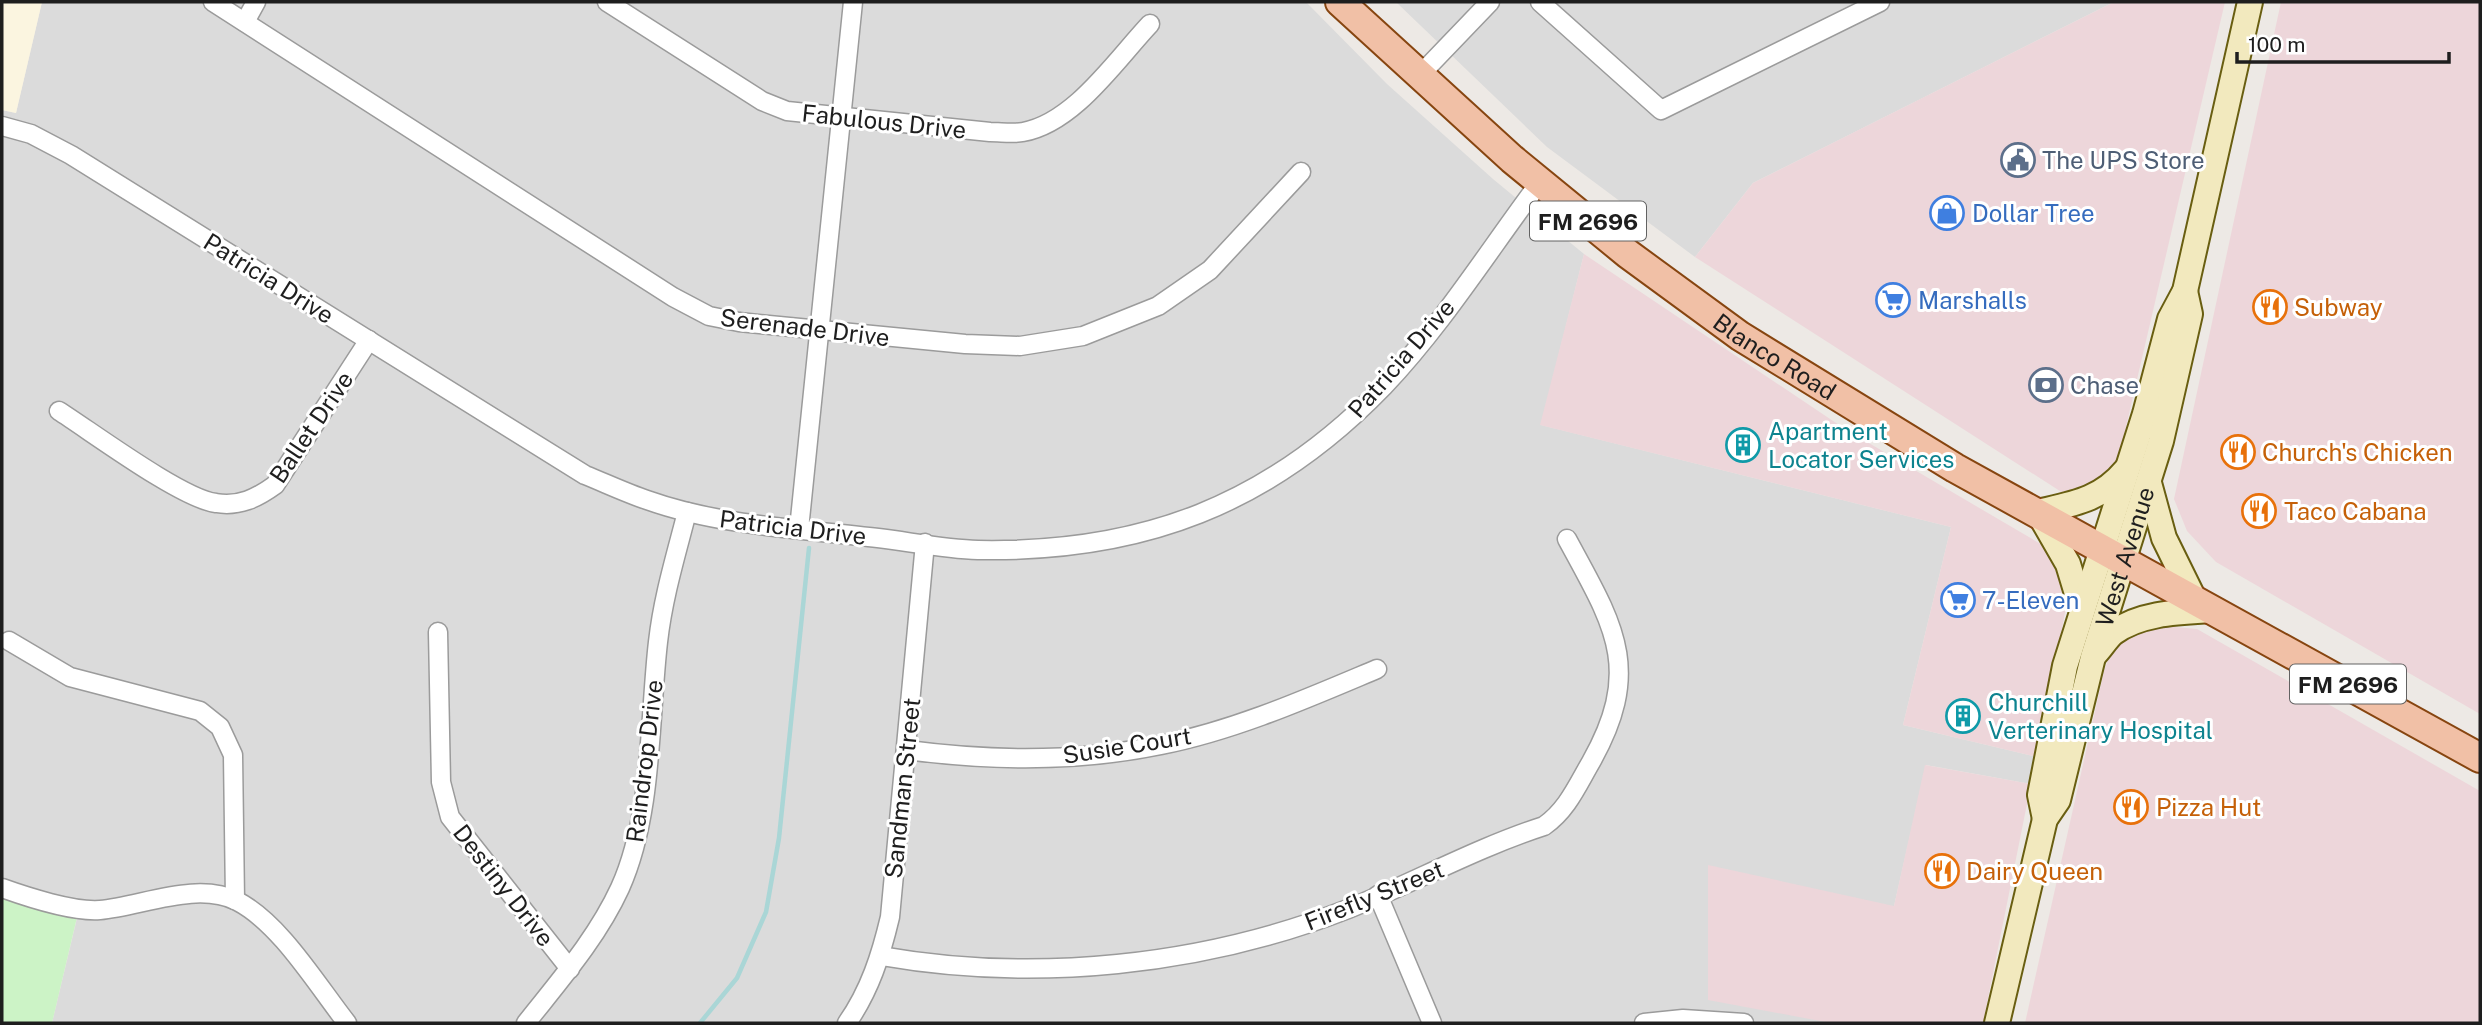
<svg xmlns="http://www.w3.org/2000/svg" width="2482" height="1025" viewBox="0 0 2482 1025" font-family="'Public Sans',sans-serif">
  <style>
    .residential { fill: #dbdbdb }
    .commercial { fill: #edd6da }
    .education { fill: #fbf5e0 }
    .park { fill: #ccf3c6 }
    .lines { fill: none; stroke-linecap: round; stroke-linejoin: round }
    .stream { stroke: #aad6d6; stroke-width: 4.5 }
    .minor-casing { stroke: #9b9b9b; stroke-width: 21 }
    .secondary-casing { stroke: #695e11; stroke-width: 28 }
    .primary-casing { stroke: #874510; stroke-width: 32 }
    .minor { stroke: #fff; stroke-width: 18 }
    .secondary { stroke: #f2e9be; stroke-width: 24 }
    .primary { stroke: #f1c0a6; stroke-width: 28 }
    .labels { text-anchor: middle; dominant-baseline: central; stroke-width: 6; stroke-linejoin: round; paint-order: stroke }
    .shield { fill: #fff; stroke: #626262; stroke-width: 2 }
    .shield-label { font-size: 23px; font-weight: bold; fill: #1e1e1e }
    .street-label { font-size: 24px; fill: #1e1e1e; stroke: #fff }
    .service-label { font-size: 24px; fill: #4e5e75; stroke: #fff; text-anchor: start }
    .shop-label { font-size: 24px; fill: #366cbe; stroke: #fff; text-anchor: start }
    .food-label { font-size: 24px; fill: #c56008; stroke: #fff; text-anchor: start }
    .culture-label { font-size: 24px; fill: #0d838f; stroke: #fff; text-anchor: start }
  </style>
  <rect width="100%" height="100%" fill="#ede9e5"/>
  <g class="residential">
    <polygon points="42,2 1306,2 1387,84 1493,179 1584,254 1541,425 1951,527 1903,725 2037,757 2031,784 1926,765 1894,906 1797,1015 1831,1023 52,1023 78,914 2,894 2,110 16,113"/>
    <polygon points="1396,2 2114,2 1753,183 1695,257 1547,147"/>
  </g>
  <g class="commercial">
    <polygon points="2114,2 2225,2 2118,461 2096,486 2063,493 1695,257 1753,183"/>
    <polygon points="2281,2 2480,2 2480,714 2216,562 2187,531 2174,499"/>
    <polygon points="1584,254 1845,429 2044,546 2069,592 2037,757 1903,725 1951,527 1540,425"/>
    <polygon points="2164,626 2197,629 2480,791 2480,1023 2025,1023 2104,671 2112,649 2135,634"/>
    <polygon points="1925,765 2031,784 1983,1023 1831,1023 1708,1000 1708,865 1894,906"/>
  </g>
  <polygon class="education" points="2,2 42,2 16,113 2,110"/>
  <polygon class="park" points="2,894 78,913 52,1023 2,1023"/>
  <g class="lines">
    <polyline class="stream" points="700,1023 737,978 766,912 779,838 809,548"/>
    <g class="minor-casing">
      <g id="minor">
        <polyline points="213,2 673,297 709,316 739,322 965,344 1020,346 1083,336 1158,306 1210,270 1301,172"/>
        <path d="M607,2l155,99 25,10 203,21c11,0 23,2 33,0 51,-9 93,-72 127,-108"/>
        <polyline points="1540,2 1661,110 1880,2"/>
        <polyline points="245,22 256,2"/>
        <polyline points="1419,76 1490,2"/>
        <path d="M2,126l29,8 40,21 514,320c20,8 41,18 62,25 73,26 155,29 231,38 33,4 67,11 100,12 164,3 291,-45 406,-164 58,-61 105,-136 156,-204"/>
        <path d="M59,411c33,21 123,88 157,92 23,4 41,-5 59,-18l94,-145"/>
        <polyline points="799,529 853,2"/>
        <polyline points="438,632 441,782 450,817 570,969"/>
        <polyline points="9,641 70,677 200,711 220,727 233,755 235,900"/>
        <path d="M907,750c83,11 172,12 254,-5 75,-15 147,-47 216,-76"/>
        <path d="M2,888c25,9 72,24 98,22 42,-4 97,-29 137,-9 43,22 80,84 110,122"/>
        <polyline points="1378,895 1432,1023"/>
        <path d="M881,956c154,27 321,10 467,-47 65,-26 128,-61 196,-83 23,-16 33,-40 47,-64 53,-94 22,-138 -24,-223"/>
        <path d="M526,1023c34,-43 71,-85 94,-135 33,-73 29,-168 38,-246 5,-45 18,-87 29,-130"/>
        <path d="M847,1023c23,-33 34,-68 43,-106l35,-374"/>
        <polyline points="1644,1023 1683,1019 1744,1023"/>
      </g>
    </g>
    <g class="secondary-casing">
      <g id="secondary">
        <polyline points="2149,483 2164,538 2194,599"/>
        <path d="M2081,607l-13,-43 -30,-52c34,-8 63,-12 87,-41"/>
        <path d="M2095,654c6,-6 12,-16 18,-21 28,-21 70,-21 102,-23"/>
        <polyline points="2045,819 2040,795 2065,666 2145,414 2170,319 2185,291 2250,2"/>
        <path id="s1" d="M1997,1023l48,-204 13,-19 35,-143 68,-216 29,-127 -5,-23"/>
      </g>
    </g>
    <g class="primary-casing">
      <g id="primary">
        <path id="s2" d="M1340,2l172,157 116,95 112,82 215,132 525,290"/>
      </g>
    </g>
    <use href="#minor" class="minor"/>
    <use href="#secondary" class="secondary"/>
    <use href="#primary" class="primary"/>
  </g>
  <defs>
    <g id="civic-ring" transform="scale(1.75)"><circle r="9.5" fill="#fff" stroke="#5c6f8a" stroke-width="1.5"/><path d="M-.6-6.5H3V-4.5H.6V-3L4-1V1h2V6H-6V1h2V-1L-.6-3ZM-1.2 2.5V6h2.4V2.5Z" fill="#5c6f8a"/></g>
    <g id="shop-ring" transform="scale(1.75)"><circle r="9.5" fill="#fff" stroke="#3f7fe0" stroke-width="1.5"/><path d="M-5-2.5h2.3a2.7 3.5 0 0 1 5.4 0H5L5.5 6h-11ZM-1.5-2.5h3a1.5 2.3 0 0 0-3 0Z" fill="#3f7fe0"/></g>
    <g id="supermarket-ring" transform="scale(1.75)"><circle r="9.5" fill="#fff" stroke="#3f7fe0" stroke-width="1.5"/><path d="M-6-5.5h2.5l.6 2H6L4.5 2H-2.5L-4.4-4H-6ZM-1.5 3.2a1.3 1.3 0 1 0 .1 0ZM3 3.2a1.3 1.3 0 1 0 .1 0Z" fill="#3f7fe0"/></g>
    <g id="restaurant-ring" transform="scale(1.75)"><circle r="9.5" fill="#fff" stroke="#e8710a" stroke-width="1.5"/><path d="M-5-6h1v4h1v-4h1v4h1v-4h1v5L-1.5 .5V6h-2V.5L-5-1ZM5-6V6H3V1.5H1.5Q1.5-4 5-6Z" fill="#e8710a"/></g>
    <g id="bank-ring" transform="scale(1.75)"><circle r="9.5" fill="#fff" stroke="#5c6f8a" stroke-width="1.5"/><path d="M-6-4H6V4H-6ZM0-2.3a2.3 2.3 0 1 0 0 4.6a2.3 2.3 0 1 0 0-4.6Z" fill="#5c6f8a"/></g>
    <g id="building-ring" transform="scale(1.75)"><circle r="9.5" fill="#fff" stroke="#0f9aa8" stroke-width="1.5"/><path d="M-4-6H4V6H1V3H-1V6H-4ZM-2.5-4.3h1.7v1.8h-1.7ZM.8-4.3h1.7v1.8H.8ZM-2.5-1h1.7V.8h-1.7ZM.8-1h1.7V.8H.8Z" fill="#0f9aa8"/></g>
  </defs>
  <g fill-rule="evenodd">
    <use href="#civic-ring" x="2018" y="160"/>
    <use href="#shop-ring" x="1947" y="213"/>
    <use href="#supermarket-ring" x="1893" y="300"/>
    <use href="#restaurant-ring" x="2270" y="307"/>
    <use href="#bank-ring" x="2046" y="385"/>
    <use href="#building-ring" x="1743" y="445"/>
    <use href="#restaurant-ring" x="2238" y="452"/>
    <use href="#restaurant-ring" x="2259" y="511"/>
    <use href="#supermarket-ring" x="1958" y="600"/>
    <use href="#building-ring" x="1963" y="716"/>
    <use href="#restaurant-ring" x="2131" y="807"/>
    <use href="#restaurant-ring" x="1942" y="871"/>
  </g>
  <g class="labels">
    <g class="shield">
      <rect x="1530" y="201.5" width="116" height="39" rx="5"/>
      <rect x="2290" y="664.5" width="116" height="39" rx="5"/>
    </g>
    <g class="shield-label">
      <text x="1588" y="221">FM 2696</text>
      <text x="2348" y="684">FM 2696</text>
    </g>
    <g class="street-label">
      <text transform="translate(884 121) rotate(6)">Fabulous Drive</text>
      <text transform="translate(269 278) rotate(32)">Patricia Drive</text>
      <text transform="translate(805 327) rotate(7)">Serenade Drive</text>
      <text stroke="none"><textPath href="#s2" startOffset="562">Blanco Road</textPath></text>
      <text transform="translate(1401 358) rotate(-49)">Patricia Drive</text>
      <text transform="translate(311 427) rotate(-56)">Ballet Drive</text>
      <text transform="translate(793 527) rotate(7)">Patricia Drive</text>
      <text stroke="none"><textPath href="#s1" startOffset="485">West Avenue</textPath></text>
      <text transform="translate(1127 745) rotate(-9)">Susie Court</text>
      <text transform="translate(644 761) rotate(-83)">Raindrop Drive</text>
      <text transform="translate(902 788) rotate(-84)">Sandman Street</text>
      <text transform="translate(504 885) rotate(52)">Destiny Drive</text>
      <text transform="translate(1374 895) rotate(-22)">Firefly Street</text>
    </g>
    <g class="service-label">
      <text x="2042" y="160">The UPS Store</text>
      <text x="2070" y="385">Chase</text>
    </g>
    <g class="shop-label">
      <text x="1972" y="213">Dollar Tree</text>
      <text x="1918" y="300">Marshalls</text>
      <text x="1982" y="600">7-Eleven</text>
    </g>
    <g class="food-label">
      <text x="2294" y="307">Subway</text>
      <text x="2262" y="452">Church's Chicken</text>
      <text x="2284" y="511">Taco Cabana</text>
      <text x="2156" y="807">Pizza Hut</text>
      <text x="1966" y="871">Dairy Queen</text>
    </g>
    <g class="culture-label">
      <text x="1768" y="431">Apartment<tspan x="1768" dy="28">Locator Services</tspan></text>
      <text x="1988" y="702">Churchill<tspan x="1988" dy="28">Verterinary Hospital</tspan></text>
    </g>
  </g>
  <rect width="2482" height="1025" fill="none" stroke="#1e1e1e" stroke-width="7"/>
  <path d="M2237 52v10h212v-10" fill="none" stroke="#1e1e1e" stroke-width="3.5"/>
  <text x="2248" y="52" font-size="21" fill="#1e1e1e" stroke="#ffffff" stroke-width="5" paint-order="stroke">100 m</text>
</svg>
